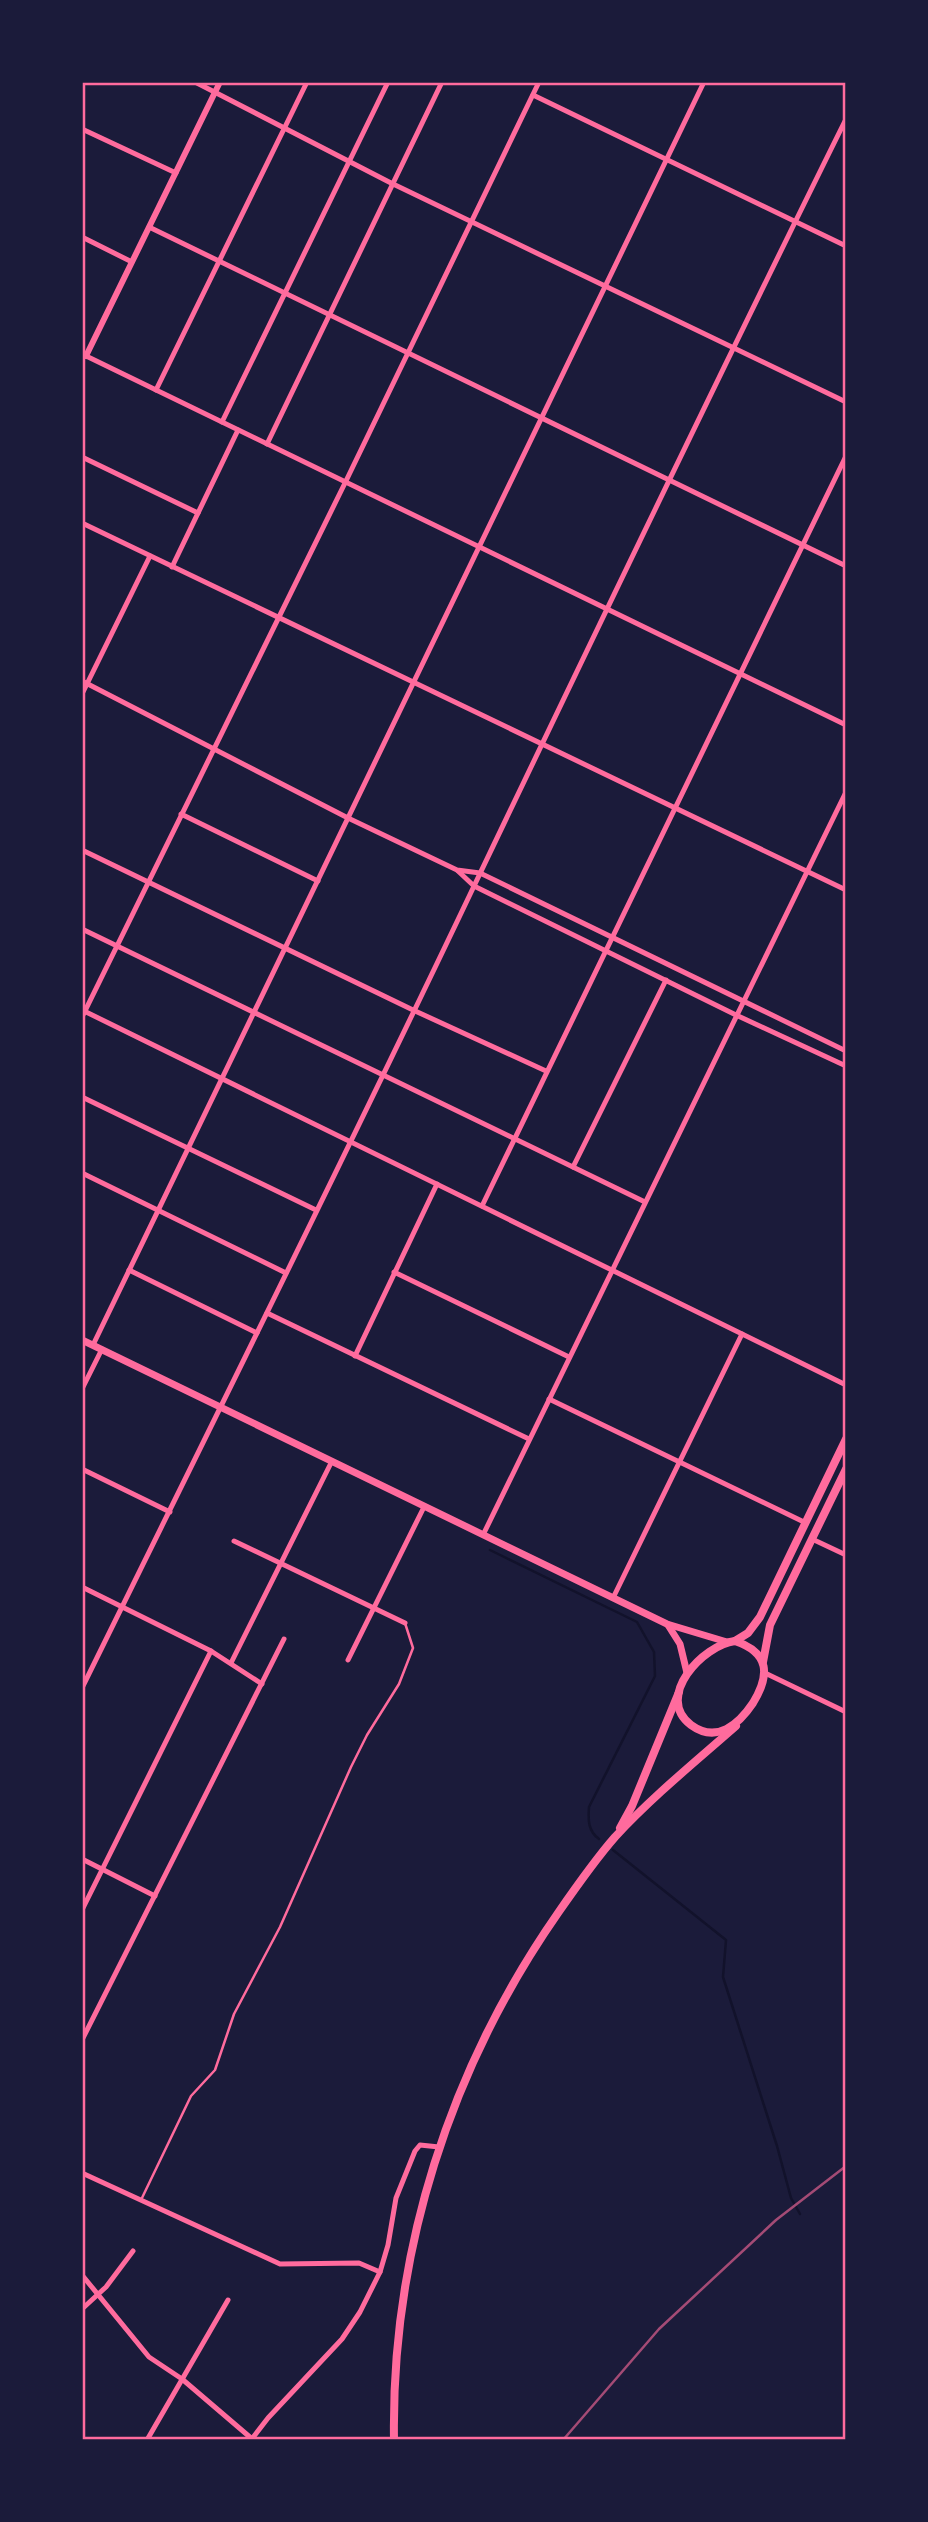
<svg xmlns="http://www.w3.org/2000/svg" width="928" height="2522" viewBox="0 0 928 2522" font-family="'Open Sans',sans-serif">
  <style>
    .lines { fill: none; stroke-linecap: round; stroke-linejoin: round }
    .stream { stroke: #12122b; stroke-width: 2.5 }
    .service { stroke: #ff6b9d; stroke-width: 2.5 }
    .minor { stroke: #ff6b9d; stroke-width: 5 }
    .tertiary { stroke: #ff6b9d; stroke-width: 6 }
    .secondary { stroke: #ff6b9d; stroke-width: 7 }
    .primary { stroke: #ff6b9d; stroke-width: 8 }
    .rail { stroke: #a44b75; stroke-width: 2.5 }
    .neatline { fill: none; stroke: #ff6b9d; stroke-width: 2.5 }
  </style>
  <rect width="100%" height="100%" fill="#1b1b3a"/>
  <g class="lines">
    <g class="stream">
      <path d="M490,1550l147,72 17,30 1,24 -66,131c-1,13 -1,24 10,32"/>
      <polyline points="613,1850 726,1940 723,1977 777,2146 791,2198 800,2214"/>
    </g>
    <polyline class="service" points="141,2200 191,2096 215,2070 234,2014 280,1927 351,1767 367,1735 399,1684 413,1648 405,1623"/>
    <g class="minor">
      <polyline points="195,82 391,183 846,402"/>
      <polyline points="845,82 846,83"/>
      <polyline points="533,95 846,246"/>
      <polyline points="82,129 176,173"/>
      <polyline points="149,227 846,566"/>
      <polyline points="82,237 132,262"/>
      <polyline points="82,354 846,725"/>
      <polyline points="156,390 307,82"/>
      <polyline points="222,422 388,82"/>
      <polyline points="267,444 442,82"/>
      <polyline points="82,457 198,513"/>
      <polyline points="82,523 846,890"/>
      <polyline points="172,567 238,430"/>
      <polyline points="82,681 348,818 457,870 480,873 846,1051"/>
      <polyline points="82,694 150,556"/>
      <polyline points="181,814 318,881"/>
      <polyline points="82,850 413,1010 546,1071"/>
      <polyline points="458,871 474,886 736,1015 846,1066"/>
      <polyline points="82,929 645,1202"/>
      <polyline points="82,1010 846,1385"/>
      <polyline points="82,1017 345,483 539,82"/>
      <polyline points="82,1097 316,1210"/>
      <polyline points="573,1167 666,980"/>
      <polyline points="82,1173 286,1273"/>
      <polyline points="482,1206 846,456"/>
      <polyline points="129,1270 257,1333"/>
      <polyline points="394,1272 569,1357"/>
      <polyline points="267,1313 529,1439"/>
      <polyline points="93,1345 704,82"/>
      <polyline points="355,1356 437,1184"/>
      <polyline points="82,1389 102,1349"/>
      <polyline points="549,1399 806,1523"/>
      <polyline points="82,1469 170,1512"/>
      <polyline points="483,1535 846,792"/>
      <polyline points="812,1539 846,1555"/>
      <polyline points="234,1541 405,1623"/>
      <polyline points="82,1587 211,1651 262,1684"/>
      <polyline points="613,1598 742,1334"/>
      <polyline points="348,1660 424,1507"/>
      <polyline points="231,1663 332,1461"/>
      <polyline points="765,1673 846,1712"/>
      <path d="M82,1688c132,-268 265,-535 393,-804 122,-255 245,-511 371,-765"/>
      <polyline points="82,1859 155,1896"/>
      <polyline points="82,1910 211,1651"/>
      <polyline points="82,2040 284,1639"/>
      <polyline points="82,2173 280,2264 359,2263 380,2272"/>
      <polyline points="82,2275 149,2357 182,2379 251,2438"/>
      <polyline points="82,2309 106,2287 133,2251"/>
      <polyline points="147,2440 228,2300"/>
      <polyline points="251,2440 268,2418 342,2339 360,2312 380,2272 388,2245 396,2198 415,2151 420,2145 439,2147"/>
    </g>
    <polyline class="tertiary" points="86,356 220,82"/>
    <g class="secondary">
      <polyline points="82,1340 667,1624 727,1642"/>
      <polyline points="668,1625 680,1644 687,1673"/>
    </g>
    <g class="primary">
      <path d="M735,1641c35,12 35,34 18,62 -14,21 -36,41 -62,22 -37,-28 12,-80 44,-84z"/>
      <polyline points="735,1641 748,1633 760,1617 846,1439"/>
      <polyline points="763,1662 770,1625 846,1469"/>
      <polyline points="620,1828 632,1806 679,1692"/>
      <path d="M394,2440c-3,-189 56,-372 164,-527 18,-26 36,-52 57,-76 37,-40 80,-75 121,-111"/>
    </g>
    <polyline class="rail" points="563,2440 659,2329 776,2220 846,2166"/>
  </g>
  <rect width="928" height="2522" fill="none" stroke="#1b1b3a" stroke-width="168"/>
  <rect x="84" y="84" width="760" height="2354" class="neatline"/>
</svg>
